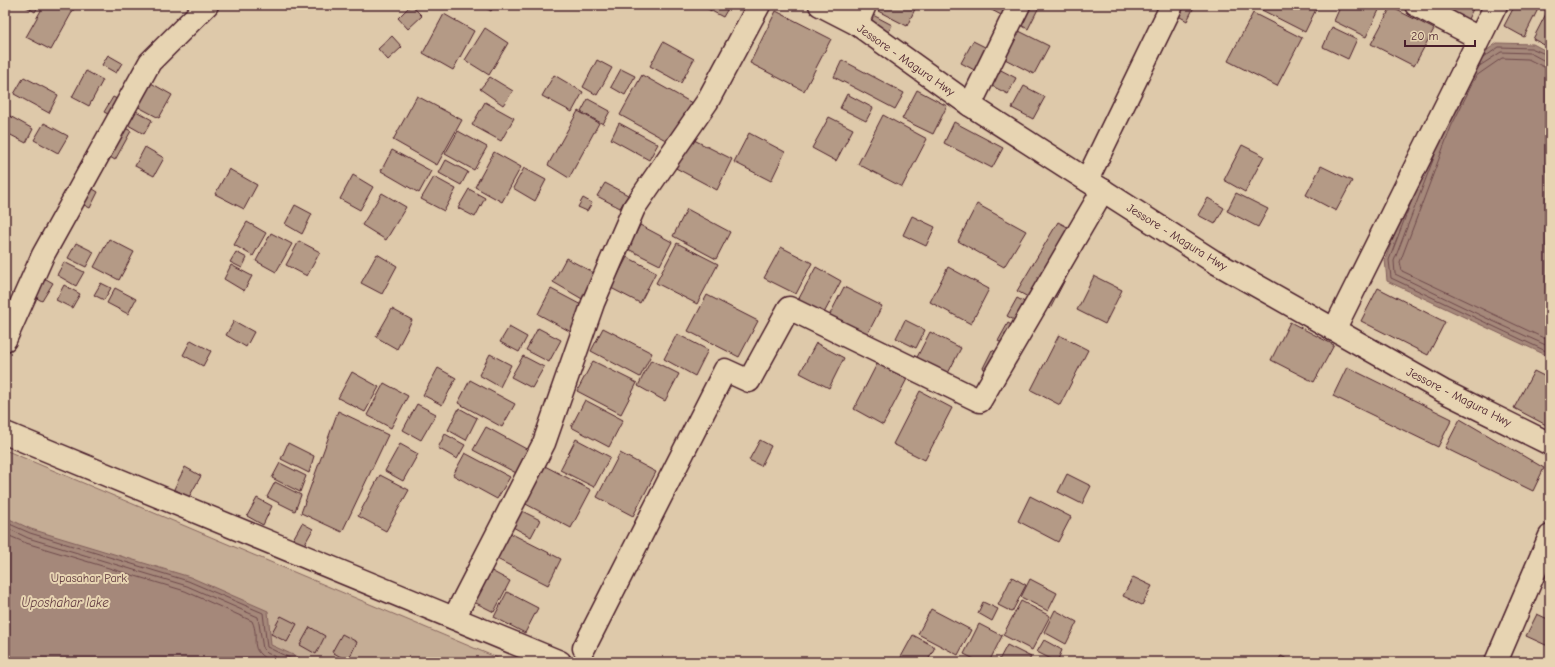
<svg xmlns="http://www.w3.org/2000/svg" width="1555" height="667" viewBox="0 0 1555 667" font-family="'Comic Neue',sans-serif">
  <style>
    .green { fill: #c5ad95; stroke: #886660 }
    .water { fill: #a5887a; stroke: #815e5a }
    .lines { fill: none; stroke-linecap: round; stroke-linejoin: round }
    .shore { stroke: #6e494b; stroke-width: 1 }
    .building { fill: #b49a86; stroke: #4a1f2b }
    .minor-casing { stroke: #4a1f2b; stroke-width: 25 }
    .highway-casing { stroke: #4a1f2b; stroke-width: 25 }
    .minor { stroke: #e7d4b2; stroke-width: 22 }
    .highway { stroke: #e7d4b2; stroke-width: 22 }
    .labels { text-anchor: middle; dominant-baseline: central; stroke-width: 4; stroke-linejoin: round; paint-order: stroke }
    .street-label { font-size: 12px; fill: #4a1f2b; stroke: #e7d4b2 }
    .park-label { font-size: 12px; fill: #5c343b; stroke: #e7d4b2 }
    .water-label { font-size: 13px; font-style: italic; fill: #61393f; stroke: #e7d4b2 }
  </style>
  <rect width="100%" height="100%" fill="#dec9aa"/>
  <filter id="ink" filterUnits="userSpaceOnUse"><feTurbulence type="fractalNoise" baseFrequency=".025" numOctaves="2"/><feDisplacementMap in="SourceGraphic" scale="8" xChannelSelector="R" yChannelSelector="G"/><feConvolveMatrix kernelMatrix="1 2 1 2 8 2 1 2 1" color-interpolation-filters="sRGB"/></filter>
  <g filter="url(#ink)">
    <polygon class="green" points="5,450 507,662 5,662"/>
    <g class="water">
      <polygon points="1497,43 1533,44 1550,53 1550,357 1387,281 1385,259 1416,180 1465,66"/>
      <polygon points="5,517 31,529 190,577 268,611 271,645 302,659 302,662 5,662"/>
    </g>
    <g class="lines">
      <g class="shore">
        <polyline points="1483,58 1499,47 1531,48 1550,56"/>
        <polyline points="1478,67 1501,52 1530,53 1545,61 1550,61"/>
        <polyline points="1550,68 1544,67 1528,59 1502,58 1476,76 1451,127 1400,262 1402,271 1550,341"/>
        <polyline points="1435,155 1394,261 1395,274 1484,317 1550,347"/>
        <polyline points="1413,197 1389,260 1391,278 1550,353"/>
        <polyline points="5,522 30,533 188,581 263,613 267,647 298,662"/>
        <polyline points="5,527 28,538 187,586 258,617 263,649 267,653 286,662"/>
        <path d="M5,534l21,9 159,48 67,30c9,19 -7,28 20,41"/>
      </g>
    </g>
    <g class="building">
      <polygon points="5,5 11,7 5,19"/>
      <polygon points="23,5 39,5 35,12"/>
      <polygon points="44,5 76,5 51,50 26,37"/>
      <polygon points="411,5 422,16 408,29 398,18"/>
      <polygon points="480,5 495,5 491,11"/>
      <polygon points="700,5 730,5 723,17"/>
      <polygon points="881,5 907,5 915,9 907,26 878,11"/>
      <polygon points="984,5 1040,5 1028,29 984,6"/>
      <polygon points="1180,5 1195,5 1187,21 1175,14"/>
      <polygon points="1252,5 1318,5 1305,32"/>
      <polygon points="1341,5 1381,6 1366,37 1334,21"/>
      <polygon points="1437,5 1475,5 1467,21"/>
      <polygon points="1515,5 1540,5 1524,37 1504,26"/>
      <polygon points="1550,6 1550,48 1533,39"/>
      <polygon points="1391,7 1434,29 1414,66 1371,44"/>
      <polygon points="776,11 831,39 804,91 750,63"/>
      <polygon points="1253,13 1302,38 1277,86 1228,61"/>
      <polygon points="444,14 474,31 453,70 423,53"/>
      <polygon points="873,15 892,25 885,39 865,29"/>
      <polygon points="1332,27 1357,39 1348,59 1323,47"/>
      <polygon points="485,28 508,43 489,75 465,60"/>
      <polygon points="1015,29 1049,46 1034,74 1001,57"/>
      <polygon points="392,36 402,47 388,60 378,49"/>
      <polygon points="973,41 993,51 982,74 961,63"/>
      <polygon points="663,42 694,59 681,83 650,66"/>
      <polygon points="108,55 122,63 116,73 102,65"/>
      <polygon points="597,60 612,68 597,95 583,87"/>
      <polygon points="842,60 904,93 895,109 834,77"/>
      <polygon points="997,68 1016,78 1008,94 988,84"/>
      <polygon points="621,69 635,76 625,95 611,87"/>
      <polygon points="86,71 103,80 89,106 72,97"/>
      <polygon points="554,75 583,92 572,112 542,96"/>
      <polygon points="642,75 692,103 671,143 620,115"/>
      <polygon points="24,77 58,95 49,113 14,94"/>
      <polygon points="490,77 513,91 503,105 480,89"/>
      <polygon points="144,79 172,95 159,118 131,103"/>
      <polygon points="1024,86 1045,97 1033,119 1012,108"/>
      <polygon points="917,90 947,106 933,134 902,119"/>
      <polygon points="847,94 873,108 866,121 840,108"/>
      <polygon points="417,96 462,120 437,165 393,140"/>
      <polygon points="113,97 127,104 118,119 104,112"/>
      <polygon points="588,99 610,111 603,124 581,112"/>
      <polygon points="485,102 514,118 501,141 472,125"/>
      <polygon points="129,107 152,120 144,134 121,121"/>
      <polygon points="578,111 599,123 569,178 548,165"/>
      <polygon points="8,115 33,129 26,143 5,132 5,120"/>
      <polygon points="883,115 927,139 902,187 858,164"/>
      <polygon points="829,117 853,129 836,161 812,148"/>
      <polygon points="106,118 131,131 115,160 91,146"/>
      <polygon points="954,122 1003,148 992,168 944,143"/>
      <polygon points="44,123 68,136 58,153 34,140"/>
      <polygon points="619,123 658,144 649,160 611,139"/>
      <polygon points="458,131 487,147 474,170 445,154"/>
      <polygon points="749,133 785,152 771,181 734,162"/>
      <polygon points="688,137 732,159 717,190 672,166"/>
      <polygon points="1242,145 1264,156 1245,192 1224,180"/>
      <polygon points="145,147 164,158 154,176 135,166"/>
      <polygon points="392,150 431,171 419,193 381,171"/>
      <polygon points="494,152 521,167 502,202 475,187"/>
      <polygon points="446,160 468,172 461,185 439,173"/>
      <polygon points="1321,166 1352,181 1336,211 1306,195"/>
      <polygon points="524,168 546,180 535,201 513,188"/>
      <polygon points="229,169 257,185 244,209 215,194"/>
      <polygon points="353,175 373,187 360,210 340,199"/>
      <polygon points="434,177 456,189 444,211 421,199"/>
      <polygon points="81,182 98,192 90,208 72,199"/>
      <polygon points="605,183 628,195 620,208 597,196"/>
      <polygon points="469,189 485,198 475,217 458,208"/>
      <polygon points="382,193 406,207 386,240 362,225"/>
      <polygon points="1236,193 1268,209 1258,227 1227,211"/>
      <polygon points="583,198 592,203 587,211 578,207"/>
      <polygon points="1208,198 1224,208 1215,224 1198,215"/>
      <polygon points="977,204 1026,231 1004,267 958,241"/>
      <polygon points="295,205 312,214 302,234 285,224"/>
      <polygon points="687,209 730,232 716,259 673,236"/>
      <polygon points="912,216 935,227 926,246 903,235"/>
      <polygon points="247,222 266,233 253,256 234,245"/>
      <polygon points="1058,222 1087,237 1050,309 1017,291"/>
      <polygon points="640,225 672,242 660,265 628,249"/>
      <polygon points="271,233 292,244 276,272 256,261"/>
      <polygon points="109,239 134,252 119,280 94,267"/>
      <polygon points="299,241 320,252 307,276 286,265"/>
      <polygon points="76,243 94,252 86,267 68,258"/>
      <polygon points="677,243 718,264 697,304 656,283"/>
      <polygon points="781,247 812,263 796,294 764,278"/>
      <polygon points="236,252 247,258 242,268 230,262"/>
      <polygon points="377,254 397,266 382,294 361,283"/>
      <polygon points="627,257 656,272 640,303 611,288"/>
      <polygon points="566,258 598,275 584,300 553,282"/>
      <polygon points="64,262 84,272 76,286 57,275"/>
      <polygon points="231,265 252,276 244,291 224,279"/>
      <polygon points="816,267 841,281 823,315 797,302"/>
      <polygon points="948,267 989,289 971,324 930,302"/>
      <polygon points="34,272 53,283 42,301 24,291"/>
      <polygon points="1094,276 1122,290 1105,324 1077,310"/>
      <polygon points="101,283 111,288 104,300 94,295"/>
      <polygon points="64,285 80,294 72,308 56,300"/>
      <polygon points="844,287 882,306 867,335 829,316"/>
      <polygon points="115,288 136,299 128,314 107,303"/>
      <polygon points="1378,288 1445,322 1428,355 1361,321"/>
      <polygon points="551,289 585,307 571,332 538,314"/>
      <polygon points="707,295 758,321 739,357 688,331"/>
      <polygon points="1017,298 1036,308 1027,327 1007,316"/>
      <polygon points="392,309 412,320 397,349 376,337"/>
      <polygon points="905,320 925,330 916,348 896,338"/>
      <polygon points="234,321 254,332 246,347 226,335"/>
      <polygon points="1290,322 1334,345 1314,382 1271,360"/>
      <polygon points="1008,323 1027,334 1018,351 998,341"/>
      <polygon points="509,327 527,337 519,352 500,342"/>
      <polygon points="538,328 561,340 549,362 526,350"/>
      <polygon points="603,328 652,353 640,377 591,351"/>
      <polygon points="930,332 961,348 944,381 913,365"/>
      <polygon points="677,334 708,350 695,376 664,359"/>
      <polygon points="1059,335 1088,350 1060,405 1031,390"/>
      <polygon points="191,340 211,351 203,366 183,355"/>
      <polygon points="816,343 844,358 829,388 800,373"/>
      <polygon points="992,350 1012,360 1003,378 983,368"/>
      <polygon points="490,354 511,365 500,387 479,375"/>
      <polygon points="523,356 544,367 532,388 511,377"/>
      <polygon points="651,360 679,374 665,401 638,386"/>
      <polygon points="879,360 909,375 883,425 854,409"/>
      <polygon points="593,361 637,383 621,414 577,391"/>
      <polygon points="1347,367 1452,419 1438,447 1333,396"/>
      <polygon points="438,368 456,378 442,405 423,395"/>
      <polygon points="1534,371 1550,379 1550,427 1514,408"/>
      <polygon points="352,372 379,387 365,412 338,398"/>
      <polygon points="470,380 515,404 502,427 458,403"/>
      <polygon points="384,383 408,396 391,428 367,415"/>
      <polygon points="920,391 952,408 925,460 893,444"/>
      <polygon points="585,400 623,420 609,447 571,427"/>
      <polygon points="417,404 436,414 421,440 403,430"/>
      <polygon points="459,408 477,418 466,440 448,430"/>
      <polygon points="338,411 388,435 342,532 301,513"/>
      <polygon points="1460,419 1544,468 1533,491 1445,448"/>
      <polygon points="486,427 530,451 518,474 473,450"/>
      <polygon points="445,434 465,445 457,459 438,448"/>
      <polygon points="576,439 610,457 594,487 560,470"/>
      <polygon points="760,440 771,446 761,466 749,460"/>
      <polygon points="288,443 314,456 309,473 281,459"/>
      <polygon points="400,444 418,454 403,481 385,471"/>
      <polygon points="465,453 510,477 497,499 453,475"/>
      <polygon points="620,453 656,472 633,516 597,497"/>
      <polygon points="280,463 306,476 300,492 272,478"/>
      <polygon points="541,464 591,490 571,528 522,502"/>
      <polygon points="185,467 201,476 189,497 174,489"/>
      <polygon points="1067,474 1091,486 1082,504 1058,492"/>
      <polygon points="380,475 409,490 386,531 358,516"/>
      <polygon points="275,482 301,495 295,511 267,497"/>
      <polygon points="1030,496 1071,517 1058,542 1018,521"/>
      <polygon points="257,498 272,506 263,525 247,516"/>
      <polygon points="520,510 540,520 531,537 511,526"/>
      <polygon points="302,523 313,529 303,547 292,541"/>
      <polygon points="510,533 561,559 548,585 497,559"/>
      <polygon points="486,568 510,581 494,612 470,600"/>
      <polygon points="1012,577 1026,585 1012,612 998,605"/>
      <polygon points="1133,577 1152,586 1142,605 1123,596"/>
      <polygon points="1030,579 1057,593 1048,611 1021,597"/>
      <polygon points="507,592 538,608 525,633 494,617"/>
      <polygon points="1021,601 1050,616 1032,650 1003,635"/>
      <polygon points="983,602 998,609 992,621 978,613"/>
      <polygon points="931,609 971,630 958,655 918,634"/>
      <polygon points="1055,610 1077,622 1066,644 1044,632"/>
      <polygon points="1537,614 1550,620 1550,641 1548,646 1526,636"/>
      <polygon points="281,616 297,624 287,642 271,634"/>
      <polygon points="979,624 1002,636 989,662 980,662 964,654"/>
      <polygon points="310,627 325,636 316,654 300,645"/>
      <polygon points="342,634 357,642 348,661 332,652"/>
      <polygon points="913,635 935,647 927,662 911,662 901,657"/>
      <polygon points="1044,640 1062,650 1057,662 1037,652"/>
      <polygon points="1007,645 1031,657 1028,662 998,662"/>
      <polygon points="1281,656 1293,662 1277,662"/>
    </g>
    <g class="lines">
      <g class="minor-casing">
        <g id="minor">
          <polyline points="1416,5 1479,38"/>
          <polyline points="857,24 865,5"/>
          <polyline points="970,105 1019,5"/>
          <polyline points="1087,180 1172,5"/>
          <polyline points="1334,330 1496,5"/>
          <polyline points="5,340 43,255 150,62 207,5"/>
          <polyline points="5,433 560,662"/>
          <polyline points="454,618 544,443 593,303 634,208 707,102 759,5"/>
          <polyline points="584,648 725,370 749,381 789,308 980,401 1103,190"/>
          <polyline points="1496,662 1550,536"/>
        </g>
      </g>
      <g class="highway-casing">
        <polyline id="highway" points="820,5 857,24 970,105 1213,261 1443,391 1550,444"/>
      </g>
      <use href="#minor" class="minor"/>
      <use href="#highway" class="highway"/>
    </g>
  </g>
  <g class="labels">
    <g class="street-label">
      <text transform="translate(906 60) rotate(35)">Jessore - Magura Hwy</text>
      <text transform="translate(1177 237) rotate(32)">Jessore - Magura Hwy</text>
      <text transform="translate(1459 397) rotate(27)">Jessore - Magura Hwy</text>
    </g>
    <g class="park-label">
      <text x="89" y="578">Upasahar Park</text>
    </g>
    <g class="water-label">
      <text x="65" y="602">Uposhahar lake</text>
    </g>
  </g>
  <rect width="1555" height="667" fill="none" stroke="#e7d4b2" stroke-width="20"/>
  <rect x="10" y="10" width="1535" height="647" fill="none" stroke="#4a1f2b" stroke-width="1.5" filter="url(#ink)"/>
  <path d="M1405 40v6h70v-6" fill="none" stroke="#4a1f2b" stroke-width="2"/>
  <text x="1411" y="40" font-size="12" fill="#4a1f2b" stroke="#e7d4b2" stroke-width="3" paint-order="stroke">20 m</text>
</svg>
